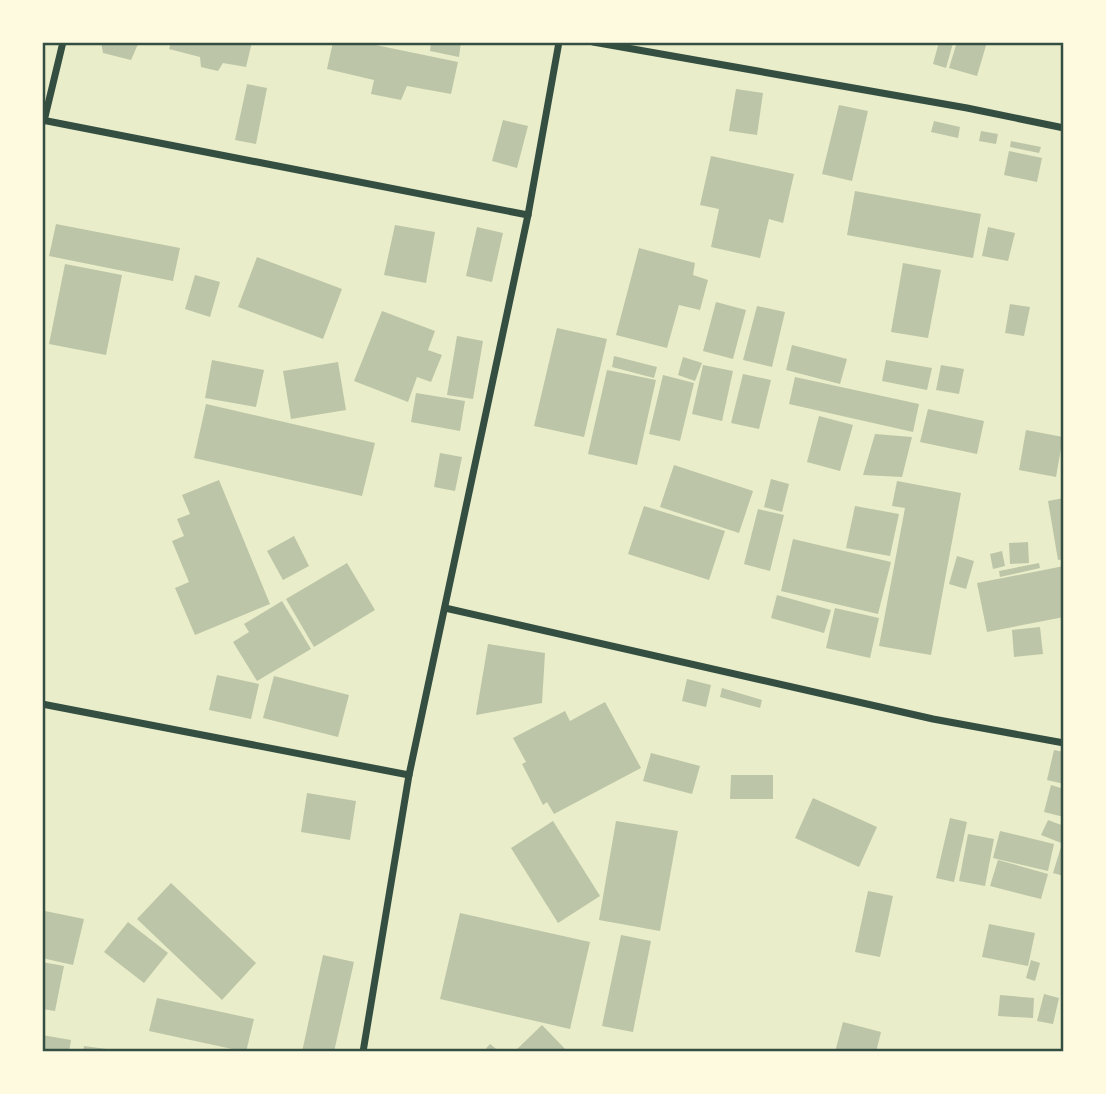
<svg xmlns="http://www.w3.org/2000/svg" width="1106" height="1094" viewBox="0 0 1106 1094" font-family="Figtree,sans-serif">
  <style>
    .building { fill: #bcc5a7 }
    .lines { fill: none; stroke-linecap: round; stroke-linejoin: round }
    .minor { stroke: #344e41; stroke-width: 7 }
    .neatline { fill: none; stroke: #344e41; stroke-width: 2.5 }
  </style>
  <rect width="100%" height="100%" fill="#e9edc9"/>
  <g class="building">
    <polygon points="101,42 139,42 131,60 103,53"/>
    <polygon points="171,42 252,42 246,67 223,63 218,71 201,67 200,57 169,49"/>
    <polygon points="333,42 361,42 458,62 451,94 407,86 401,100 371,94 374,80 327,69"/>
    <polygon points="431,42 461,42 459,57 430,51"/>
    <polygon points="939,42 953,43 946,68 933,64"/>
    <polygon points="957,42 987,42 977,76 949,68"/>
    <polygon points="247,84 267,88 256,144 235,140"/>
    <polygon points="736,89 763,93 757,135 729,131"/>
    <polygon points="839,105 868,111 852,181 822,174"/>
    <polygon points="503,120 528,126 517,168 492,161"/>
    <polygon points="934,121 960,127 958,138 931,132"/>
    <polygon points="981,131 998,134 996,144 979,141"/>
    <polygon points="1011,141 1041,147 1039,153 1010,147"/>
    <polygon points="1009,151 1042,158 1037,182 1004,175"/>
    <polygon points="711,156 794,174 783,223 769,219 760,258 711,247 719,209 700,205"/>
    <polygon points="855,191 981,214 973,258 847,235"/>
    <polygon points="56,224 180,248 173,281 49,256"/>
    <polygon points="395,225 435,232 426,283 384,275"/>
    <polygon points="477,227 503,233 492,282 466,276"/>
    <polygon points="988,227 1015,233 1008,261 982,256"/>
    <polygon points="639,248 695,263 693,275 708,280 700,310 679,305 667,348 616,335"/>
    <polygon points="257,257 342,289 323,339 238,307"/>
    <polygon points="903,263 941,270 928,338 891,332"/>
    <polygon points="65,264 122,275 106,355 49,344"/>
    <polygon points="195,275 220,282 210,317 185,309"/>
    <polygon points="716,302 746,310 733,359 703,351"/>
    <polygon points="1010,304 1030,307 1024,336 1005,333"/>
    <polygon points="757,306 785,312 772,367 743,360"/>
    <polygon points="382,311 435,331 428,350 442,355 431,382 417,377 408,402 354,381"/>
    <polygon points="557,328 607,339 584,437 534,426"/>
    <polygon points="457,336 483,341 473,399 447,395"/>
    <polygon points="792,345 847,359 840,384 786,370"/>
    <polygon points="614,356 657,367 654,378 612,367"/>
    <polygon points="683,357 702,363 695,381 678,375"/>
    <polygon points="212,360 264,370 256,407 205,398"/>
    <polygon points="886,360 932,368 927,390 882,381"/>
    <polygon points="338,362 346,410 291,419 283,371"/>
    <polygon points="703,365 733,371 722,421 692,414"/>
    <polygon points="941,365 964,369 959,394 936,390"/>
    <polygon points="607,370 656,380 637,465 588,454"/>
    <polygon points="743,374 771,380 759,429 731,423"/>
    <polygon points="663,375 694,383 680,441 649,434"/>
    <polygon points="795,377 919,404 913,432 789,404"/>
    <polygon points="416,393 465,401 460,431 411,422"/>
    <polygon points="206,404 375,443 362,496 194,458"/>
    <polygon points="928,409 984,421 977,454 920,442"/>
    <polygon points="819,416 853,425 840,471 807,462"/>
    <polygon points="1026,430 1063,437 1056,477 1019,470"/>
    <polygon points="875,434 912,437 902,477 863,475"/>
    <polygon points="440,453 462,457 455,491 434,487"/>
    <polygon points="674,465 753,491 739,533 660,507"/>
    <polygon points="771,479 789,484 782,512 764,507"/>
    <polygon points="219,480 270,604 195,635 175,588 189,582 172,541 184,536 177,519 190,514 182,495"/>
    <polygon points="897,481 961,493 931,655 879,646 905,508 892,506"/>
    <polygon points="1064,498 1064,559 1058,560 1048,501"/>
    <polygon points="644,506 725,531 709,580 628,554"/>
    <polygon points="855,506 899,514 890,556 846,548"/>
    <polygon points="758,509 784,515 770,571 744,564"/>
    <polygon points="294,536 309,566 283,580 267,551"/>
    <polygon points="793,539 891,562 878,614 781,591"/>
    <polygon points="1028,542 1029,563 1010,564 1009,543"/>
    <polygon points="1002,551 1005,566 993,569 990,554"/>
    <polygon points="957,556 974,561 966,589 949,584"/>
    <polygon points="347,563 375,610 314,647 286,599"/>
    <polygon points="1039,563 1040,568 1000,577 999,571"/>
    <polygon points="1064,566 1064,617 987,632 977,583"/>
    <polygon points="777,595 831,610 824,633 771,618"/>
    <polygon points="282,601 311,649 257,681 233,642 249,632 244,624"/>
    <polygon points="835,608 879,618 870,658 826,648"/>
    <polygon points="1040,627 1043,654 1014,657 1012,630"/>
    <polygon points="488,644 545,653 542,703 476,715"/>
    <polygon points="217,675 259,684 251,719 209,710"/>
    <polygon points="274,676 349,695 338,737 263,718"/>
    <polygon points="687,679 711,685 706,707 682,701"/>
    <polygon points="722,688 762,700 760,708 720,697"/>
    <polygon points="605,702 641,768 554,814 547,802 543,805 522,764 526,762 513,738 565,711 570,721"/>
    <polygon points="1054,750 1064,752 1064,784 1047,780"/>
    <polygon points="651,753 700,766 692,794 643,781"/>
    <polygon points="731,775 773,775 773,799 730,799"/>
    <polygon points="1051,785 1064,789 1064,817 1044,812"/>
    <polygon points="307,793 356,801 350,840 301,832"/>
    <polygon points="813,798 877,827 859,867 795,838"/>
    <polygon points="950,818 967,822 954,882 936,878"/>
    <polygon points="1048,820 1064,826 1064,844 1041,835"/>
    <polygon points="553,821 600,896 558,923 511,848"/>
    <polygon points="616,821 678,831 660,931 599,920"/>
    <polygon points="1000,831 1054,844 1048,871 993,858"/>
    <polygon points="968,834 994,839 985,886 959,881"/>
    <polygon points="1061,847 1064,848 1064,876 1053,873"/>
    <polygon points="998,860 1048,874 1041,899 990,886"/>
    <polygon points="171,883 256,963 222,1000 137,919"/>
    <polygon points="868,891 893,896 880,957 855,952"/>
    <polygon points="45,911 84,919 73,965 42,958 42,926"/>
    <polygon points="460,913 590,942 570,1029 440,999"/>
    <polygon points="128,922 168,953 144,983 104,952"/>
    <polygon points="989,924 1035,933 1028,966 982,957"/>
    <polygon points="621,935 651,941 633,1032 602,1026"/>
    <polygon points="323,955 354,962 334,1052 302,1052"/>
    <polygon points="1031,960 1040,963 1035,981 1026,978"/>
    <polygon points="42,962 64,966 55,1011 42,1009"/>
    <polygon points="1044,994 1059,998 1053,1024 1037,1021"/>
    <polygon points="1000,995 1034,998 1033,1018 998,1016"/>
    <polygon points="157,998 254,1019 246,1052 149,1031"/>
    <polygon points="843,1022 881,1032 876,1052 835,1052"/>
    <polygon points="542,1025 568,1052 514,1052"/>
    <polygon points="42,1035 71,1040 69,1052 42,1052"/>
    <polygon points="490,1044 500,1052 483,1052"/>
    <polygon points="84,1046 114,1050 114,1052 83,1052"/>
  </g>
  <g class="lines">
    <g class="minor">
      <polyline points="593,42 967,108 1064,128"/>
      <polyline points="42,120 528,215"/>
      <polyline points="44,121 63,42"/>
      <polyline points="445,608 933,719 1064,743"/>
      <polyline points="42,704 409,775"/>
      <polyline points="363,1052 409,775 528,215 559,42"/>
    </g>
  </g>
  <rect width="1106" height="1094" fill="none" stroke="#fefae0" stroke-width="88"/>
  <rect x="44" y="44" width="1018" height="1006" class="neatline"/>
</svg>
